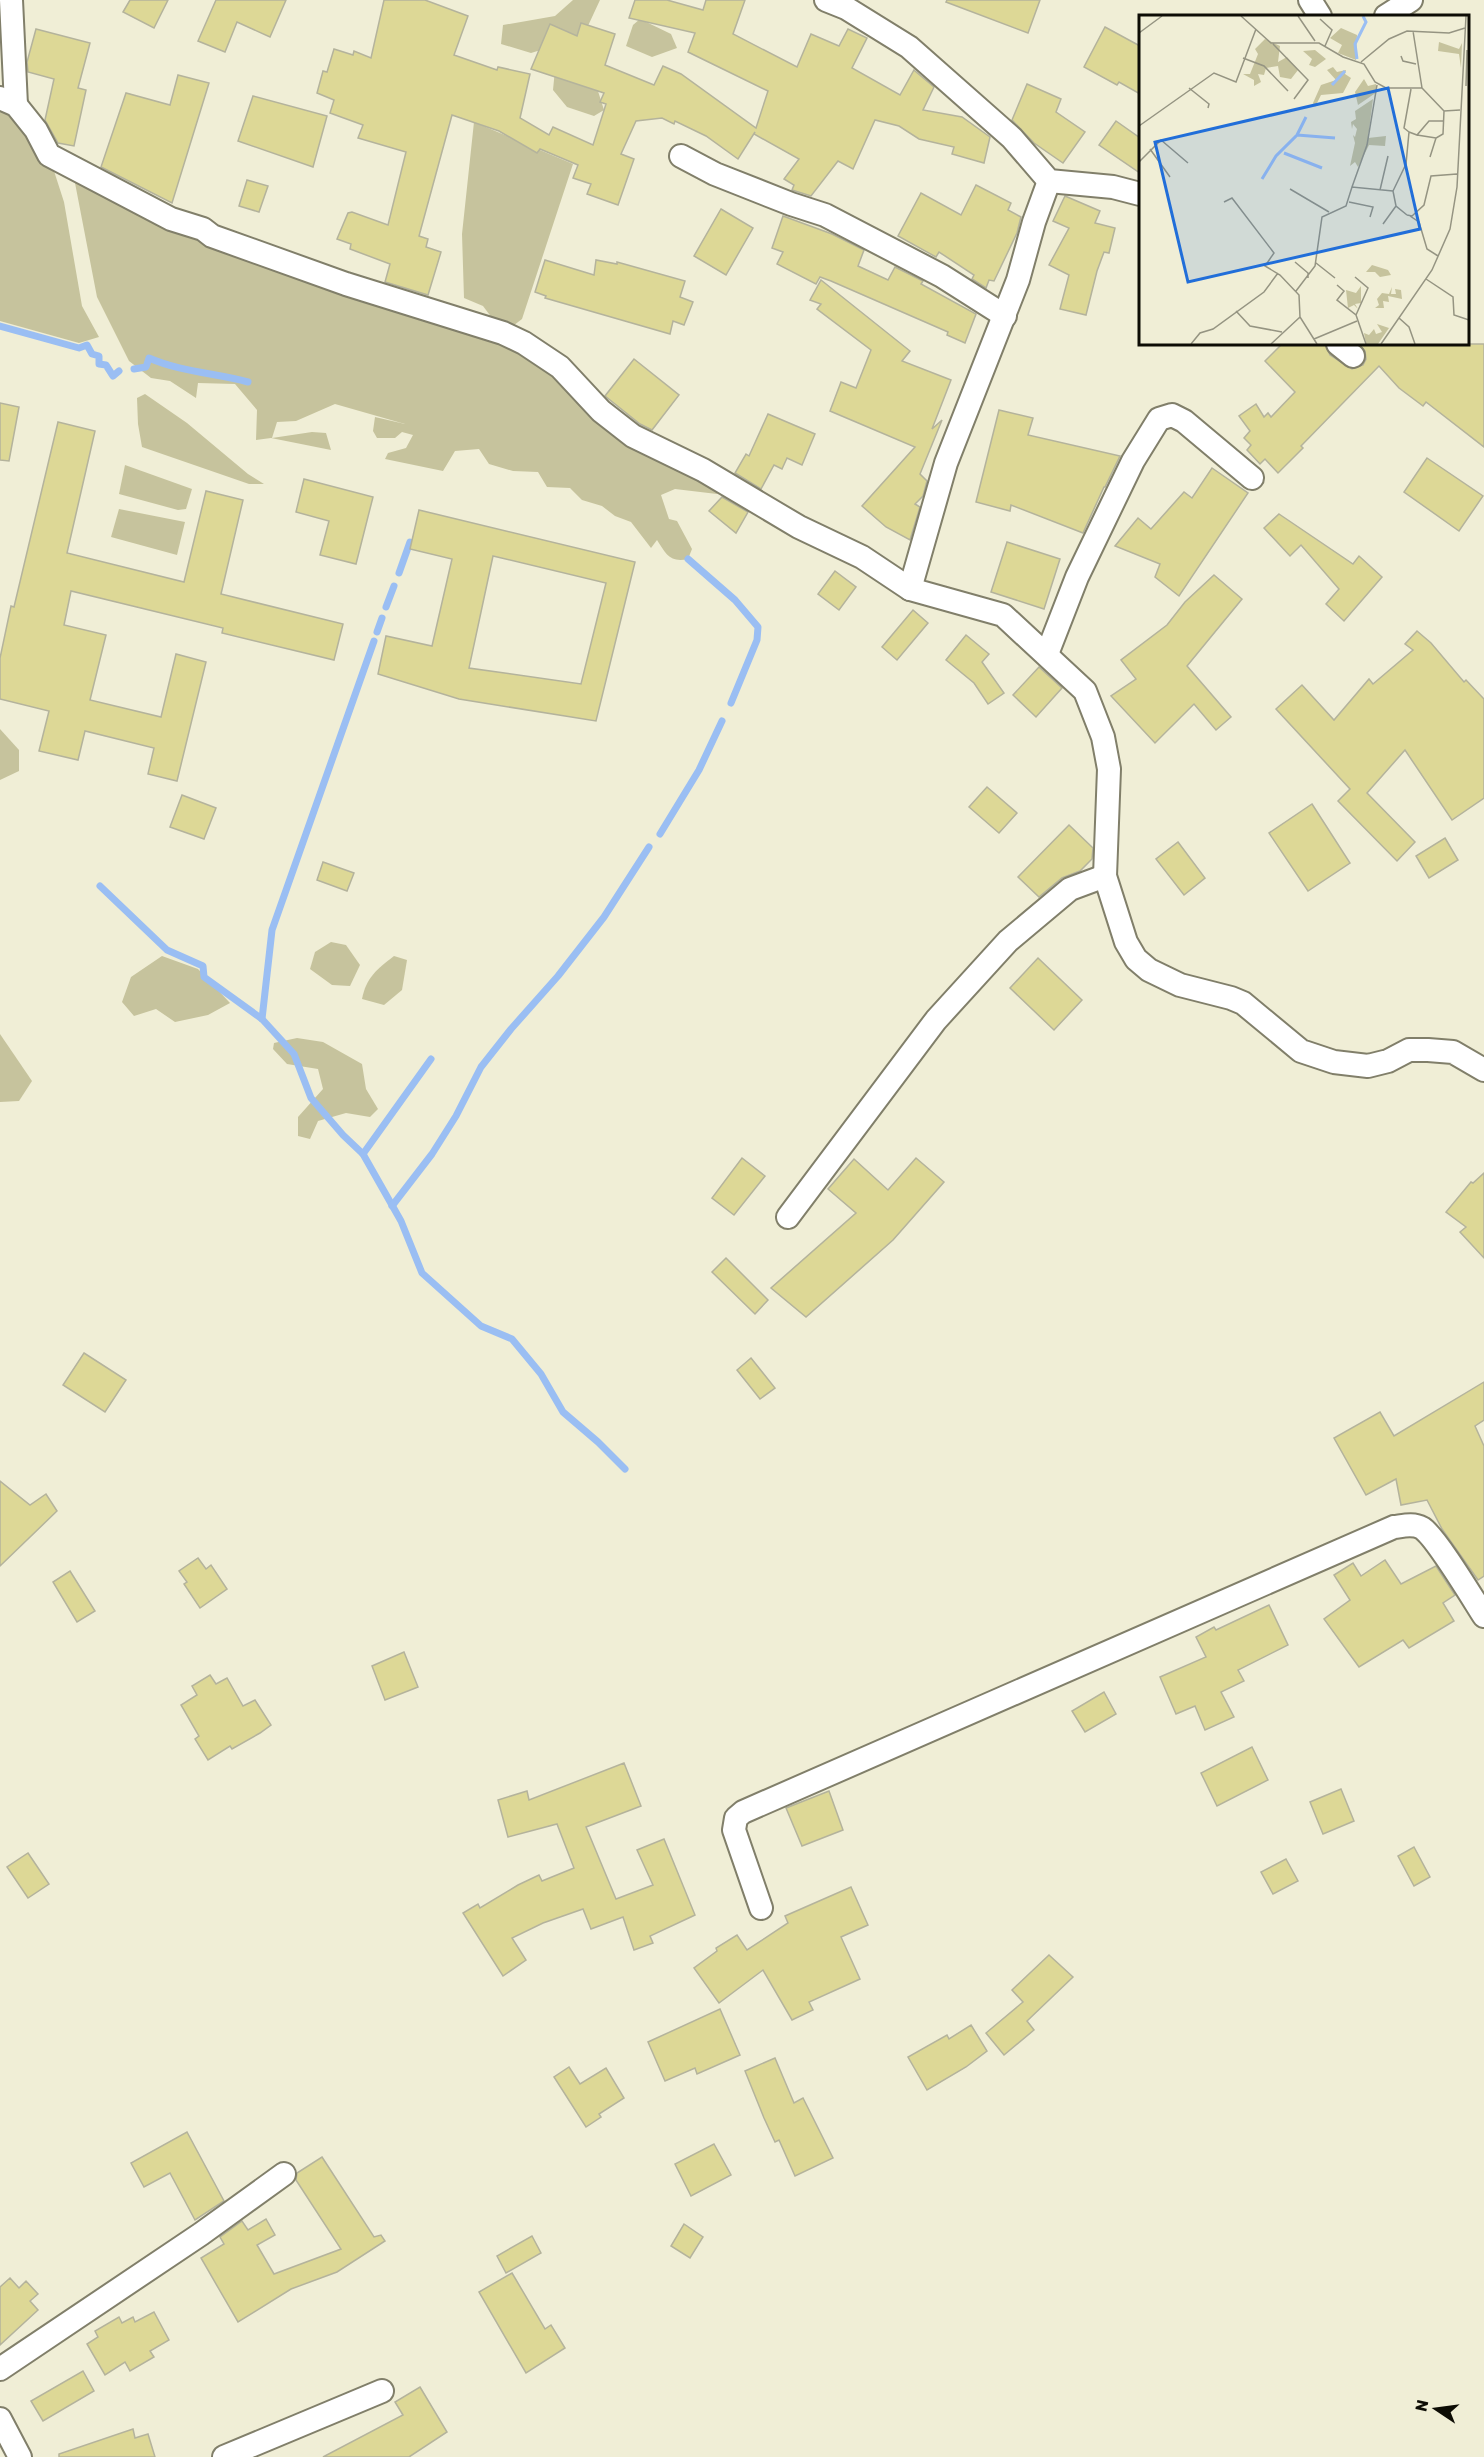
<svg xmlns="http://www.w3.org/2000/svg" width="1484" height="2457" viewBox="0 0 1484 2457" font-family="Rubik,sans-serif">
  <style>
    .green { fill: #c6c39d }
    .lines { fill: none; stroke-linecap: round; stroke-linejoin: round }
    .stream { stroke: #9abef3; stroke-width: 7 }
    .building { fill: #ddd896; stroke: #b4b39c; stroke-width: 1.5; fill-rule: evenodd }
    .minor-casing { stroke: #817f6a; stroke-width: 26 }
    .minor { stroke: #fff; stroke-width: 22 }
    .inset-river { fill: none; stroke: #9abef3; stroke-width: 3 }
    .inset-road { fill: none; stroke: #959482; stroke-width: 1.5 }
    .view { fill: #216ed9; fill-opacity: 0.15; stroke: #216ed9; stroke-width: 3 }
    .inset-edge { fill: none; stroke: #0d0c05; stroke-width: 3 }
  </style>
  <rect width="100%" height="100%" fill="#f0eed6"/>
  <g class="green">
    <polygon points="573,0 600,0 587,28 597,88 604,110 594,116 567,107 553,90 556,59 544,49 531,53 501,44 503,25 555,16"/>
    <polygon points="640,19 671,34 677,48 652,57 626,46 633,25"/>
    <polygon points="0,109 11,112 31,135 54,171 64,202 82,306 99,337 79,343 0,321"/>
    <path d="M474,122l99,42 -51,155 -17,13 101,82 117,69 -6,11 -42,-5 -14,6 8,24 8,2 15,28 -4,10c-18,4 -22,-5 -31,-19l-6,8 -20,-26 -16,-6 -13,-10 -20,-6 -12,-12 -23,-1 -9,-15 -25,-1 -24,-7 -10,-15 -24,2 -12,20 -58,-12 3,-6 18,-5 7,-13 -11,-3 -7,6h-18l-4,-7 2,-14 30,7 -70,-20 -39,17 -19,1 -5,16 40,-6 14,1 5,17 -60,-12 -15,2 1,-30 -22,-26 -37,-1 -2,15 -26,-17 -19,-3 -22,-17 -32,-64 -22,-114 1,-7 105,48 320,106 -18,-24 -19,-8 -2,-64z"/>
    <polygon points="145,394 187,423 248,474 264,484 249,484 142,447 138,424 137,398"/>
    <polygon points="125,465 192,489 186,509 178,510 119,494"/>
    <polygon points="119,509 185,522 177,555 111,537"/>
    <polygon points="0,729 19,750 19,771 0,780"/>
    <polygon points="331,942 346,945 360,965 350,986 332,985 310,969 315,952"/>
    <polygon points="162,956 198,969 230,1003 208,1015 175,1022 156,1009 134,1016 122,1002 131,977"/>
    <path d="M394,956l13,4 -5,30 -18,15 -22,-6c4,-21 15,-30 32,-43z"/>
    <polygon points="0,1034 32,1081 19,1101 0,1102"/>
    <polygon points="297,1038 323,1042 362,1064 366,1089 378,1109 370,1117 346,1113 318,1121 310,1139 298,1136 298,1117 323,1089 318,1069 287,1064 273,1049 274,1043"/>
  </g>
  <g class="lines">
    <g class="stream">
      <polyline points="0,326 79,348 87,345 92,354 99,356 99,364 106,365 113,376 119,371"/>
      <path d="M134,369l12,-2 3,-9c32,14 66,15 99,24"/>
      <polyline points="688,559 735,600 758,627 757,640 731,703"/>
      <polyline points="399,573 410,542"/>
      <polyline points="386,607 394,586"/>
      <polyline points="377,632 382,618"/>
      <polyline points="660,834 699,770 722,721"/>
      <polyline points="100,886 167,950 203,966 204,977 262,1019 294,1054 311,1098 343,1135 363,1154 401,1221 422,1273 481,1326 512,1339 541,1374 563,1412 598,1442 625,1469"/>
      <polyline points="262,1019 272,930 374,641"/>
      <polyline points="363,1154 431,1059"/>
      <polyline points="392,1206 432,1154 456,1116 481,1067 511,1029 558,976 604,917 649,847"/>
    </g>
  </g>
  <g class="building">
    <polygon points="130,0 168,0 154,28 123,12"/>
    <polygon points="216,0 286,0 270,37 237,22 225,52 198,41"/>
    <polygon points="384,0 425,0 468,16 454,55 497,70 498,67 530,74 520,118 549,135 553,127 593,145 606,104 600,102 604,93 531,69 550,24 577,36 581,23 615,34 605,65 654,85 663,66 681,74 756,128 768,91 688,52 695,33 629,18 635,0 667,0 703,10 706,0 745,0 733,34 797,67 811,34 839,46 848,29 867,38 852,68 900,95 914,70 915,71 934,87 923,110 962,117 990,137 984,163 952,154 954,147 919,139 899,126 875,120 853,169 838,161 811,196 792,190 794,185 784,179 799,159 754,134 755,132 738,159 706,136 675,121 674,124 662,118 636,121 621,154 634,159 618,205 587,194 591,184 573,178 578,165 540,149 537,153 499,131 452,115 419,236 428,239 426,247 441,252 428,295 385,282 390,264 350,249 351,244 337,239 348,213 352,212 388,225 406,152 358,138 363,125 330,113 334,100 317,93 323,71 327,72 334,49 353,55 354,51 371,58"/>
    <polygon points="947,0 1040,0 1028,33 946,2"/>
    <polygon points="1105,27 1140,46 1140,94 1119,82 1117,85 1084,67"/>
    <polygon points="36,29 90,43 78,88 86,90 74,146 58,143 45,120 54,79 28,72 27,62"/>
    <polygon points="178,75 209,83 172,203 101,167 126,93 170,105"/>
    <polygon points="1027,84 1061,99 1056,112 1085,132 1063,163 1034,143 1012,120"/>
    <polygon points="253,96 327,116 313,167 238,141"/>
    <polygon points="1116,121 1140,138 1140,173 1099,145"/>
    <polygon points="247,180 268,186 259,212 239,206"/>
    <polygon points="976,185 1011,203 1008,210 1021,217 1017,233 994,281 989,280 986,288 972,279 974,275 939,252 936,257 898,236 921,193 961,215"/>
    <polygon points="1065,196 1100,211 1095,223 1115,228 1109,253 1104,252 1097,271 1086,315 1060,309 1069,275 1049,265 1069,228 1053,221"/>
    <polygon points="721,209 753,228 726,275 694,256"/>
    <polygon points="783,216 832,234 864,250 858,266 888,280 895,267 923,281 921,284 976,314 965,343 947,335 948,332 831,281 820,277 816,284 777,264 783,252 772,248"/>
    <polygon points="545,260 594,275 596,260 617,264 617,262 685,281 680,297 693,302 684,325 673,321 670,334 545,298 546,296 535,292"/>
    <polygon points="821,280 910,351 902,361 951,380 932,429 942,420 920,474 927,481 923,496 915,504 920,507 910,540 886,527 862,506 915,447 830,411 841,382 856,388 871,350 817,309 821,304 810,300"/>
    <polygon points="1282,344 1325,344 1330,355 1352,369 1363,365 1366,359 1365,351 1359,344 1484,344 1484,447 1426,402 1423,406 1399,388 1379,366 1301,446 1303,448 1278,473 1265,459 1260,464 1247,450 1251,445 1244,438 1250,431 1239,416 1256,404 1264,417 1268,413 1271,417 1295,392 1265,361"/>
    <polygon points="634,359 679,395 652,430 640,424 605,396"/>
    <polygon points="0,403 19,407 9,461 0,460"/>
    <polygon points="999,410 1033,418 1028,435 1120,456 1105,487 1104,487 1083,533 1011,505 1010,511 976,502"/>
    <polygon points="768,414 815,434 802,465 787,458 782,469 774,465 761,489 735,473 746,454 749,456"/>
    <polygon points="58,422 95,431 67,553 184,582 206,491 243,500 221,594 343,624 334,660 222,633 223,628 71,591 64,625 106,635 90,700 161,717 176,654 206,662 177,781 148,774 154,748 85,731 78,760 39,751 49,711 0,699 0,658 11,606 14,607"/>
    <polygon points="1427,458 1483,496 1459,531 1404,492"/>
    <polygon points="1212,468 1248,493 1179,596 1155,577 1160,564 1115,546 1138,518 1151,529 1184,492 1192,498"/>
    <polygon points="304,479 373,497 356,564 320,555 329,521 296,512"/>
    <polygon points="722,497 748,512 736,533 709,511"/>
    <path d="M419,510l216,52 -39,159 -137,-22 -81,-25 8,-38 46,10 20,-87 -42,-10zM493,556l113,27 -25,101 -112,-16z"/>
    <polygon points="1279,514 1353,564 1359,556 1382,577 1344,621 1326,604 1339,589 1301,545 1290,556 1264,528"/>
    <polygon points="1007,542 1060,559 1044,609 991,592"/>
    <polygon points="835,571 856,587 839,610 818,594"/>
    <polygon points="1214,575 1242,599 1187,666 1231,717 1216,730 1194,704 1155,743 1111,696 1136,679 1121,660 1167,625 1185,602"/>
    <polygon points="913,610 928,623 897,660 882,647"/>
    <polygon points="1417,631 1431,643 1464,682 1466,680 1484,699 1484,798 1452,820 1405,750 1367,793 1415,842 1397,861 1338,801 1350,789 1276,709 1302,685 1334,720 1369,679 1373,684 1413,650 1405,644"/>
    <polygon points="966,635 989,654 982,662 1004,693 988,704 974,683 946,660"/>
    <polygon points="1039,667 1062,688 1036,717 1013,695"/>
    <polygon points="987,787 1017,813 999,833 969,807"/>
    <polygon points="182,795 216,808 204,839 170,827"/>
    <polygon points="1312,804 1350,863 1308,891 1269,833"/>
    <polygon points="1069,825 1093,848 1092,859 1080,871 1062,878 1039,897 1018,877"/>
    <polygon points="1445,838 1458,860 1429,878 1416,856"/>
    <polygon points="1178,842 1205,878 1184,895 1156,859"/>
    <polygon points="323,862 354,873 347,891 317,880"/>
    <polygon points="1038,958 1082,1000 1054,1030 1010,988"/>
    <polygon points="742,1158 765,1176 734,1215 712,1198"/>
    <polygon points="916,1158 944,1182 893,1240 806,1317 771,1288 856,1213 828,1189 854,1159 888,1190"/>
    <polygon points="1484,1173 1484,1258 1460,1232 1466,1227 1446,1212 1471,1182 1473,1183"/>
    <polygon points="726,1258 768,1300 755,1314 712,1272"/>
    <polygon points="84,1353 126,1380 105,1412 63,1385"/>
    <polygon points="751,1358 775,1388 760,1399 737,1370"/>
    <polygon points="1484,1382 1484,1420 1475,1426 1484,1446 1484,1576 1478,1580 1442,1529 1427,1500 1401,1505 1396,1479 1366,1495 1334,1438 1380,1412 1394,1436"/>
    <polygon points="0,1481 30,1505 46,1494 57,1511 0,1566"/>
    <polygon points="198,1558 206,1569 211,1565 227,1589 200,1608 184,1584 187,1582 179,1571"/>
    <polygon points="1385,1560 1401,1584 1436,1566 1455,1595 1443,1603 1454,1621 1409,1648 1403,1640 1359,1667 1324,1619 1350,1600 1334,1575 1353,1563 1361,1576"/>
    <polygon points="70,1571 95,1611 77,1622 53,1582"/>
    <polygon points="1269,1605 1288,1645 1238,1670 1244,1681 1221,1692 1234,1717 1205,1730 1195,1706 1176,1714 1160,1677 1206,1657 1196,1637 1214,1627 1216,1630"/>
    <polygon points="404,1652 418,1687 385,1700 372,1666"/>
    <polygon points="210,1675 216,1684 227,1678 243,1706 255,1700 271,1725 260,1733 232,1749 230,1746 208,1760 195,1739 199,1736 181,1705 197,1695 192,1686"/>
    <polygon points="1104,1692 1116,1714 1085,1732 1072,1711"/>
    <polygon points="1252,1747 1268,1780 1217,1806 1201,1773"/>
    <polygon points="624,1763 641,1806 586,1827 616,1899 653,1885 637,1850 664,1839 695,1915 650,1936 653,1943 634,1950 623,1917 591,1929 583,1909 543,1923 512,1938 526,1960 503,1976 463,1913 478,1904 480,1908 518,1885 539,1875 542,1881 574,1868 557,1824 508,1837 498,1800 527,1791 529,1800"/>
    <polygon points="1341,1789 1354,1821 1323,1834 1310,1802"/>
    <polygon points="829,1791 843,1830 802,1846 786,1808"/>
    <polygon points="1414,1847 1430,1877 1414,1886 1398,1856"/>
    <polygon points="28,1853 49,1884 28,1898 7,1867"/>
    <polygon points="1286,1859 1298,1881 1273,1894 1261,1872"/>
    <polygon points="851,1887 868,1925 841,1937 860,1979 809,2002 813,2010 792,2020 763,1970 719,2003 694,1968 717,1951 716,1948 737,1935 747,1950 788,1923 785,1916"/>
    <polygon points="1049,1955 1073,1977 1027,2021 1034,2030 1004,2055 986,2033 1023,2002 1012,1990"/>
    <polygon points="720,2009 740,2055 697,2074 695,2068 665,2081 648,2042"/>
    <polygon points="971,2025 987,2051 966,2067 927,2090 908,2057 947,2035 949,2039"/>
    <polygon points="775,2058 794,2103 803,2098 833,2158 795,2176 779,2140 775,2142 764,2118 745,2071"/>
    <polygon points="569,2067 580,2084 606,2068 624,2098 599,2114 601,2117 586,2127 554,2077"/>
    <polygon points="187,2132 224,2201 195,2220 170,2173 144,2187 131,2163"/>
    <polygon points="714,2144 731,2175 691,2196 675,2164"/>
    <polygon points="322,2157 374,2237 381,2235 385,2241 337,2272 291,2289 238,2322 201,2258 224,2244 220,2237 242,2221 248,2230 266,2219 275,2235 257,2245 274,2274 341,2249 296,2180 297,2173"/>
    <polygon points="684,2224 703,2237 690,2258 671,2246"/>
    <polygon points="532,2236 541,2253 506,2273 497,2256"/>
    <polygon points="512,2273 545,2329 551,2325 565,2348 526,2373 479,2292"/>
    <polygon points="10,2278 19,2288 26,2281 38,2294 30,2301 38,2310 0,2345 0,2287"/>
    <polygon points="154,2312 169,2340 150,2351 154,2357 130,2371 125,2362 105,2375 87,2344 98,2337 95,2331 119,2317 122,2323 133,2317 135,2322"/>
    <polygon points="83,2371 94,2391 43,2421 31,2401"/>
    <polygon points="420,2387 447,2432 409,2457 323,2457 403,2415 395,2402"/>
    <polygon points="133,2429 135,2438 148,2434 155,2457 59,2457 59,2454"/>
  </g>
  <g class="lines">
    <g class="minor-casing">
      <g id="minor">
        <polyline points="11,0 16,105"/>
        <polyline points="826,0 846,8 909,47 1012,138 1049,181 1113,187 1140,194"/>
        <polyline points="1310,0 1320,16"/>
        <polyline points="1386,16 1411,0"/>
        <polyline points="0,98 16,105 36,130 49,155 171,219 203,229 212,236 346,284 503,333 524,343 560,367 601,411 633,436 703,470 799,527 862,557 910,589"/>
        <polyline points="681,156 715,174 791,204 825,215 942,276 1005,316"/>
        <polyline points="1049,181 1034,222 1018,280 946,463 910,589 1003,615 1085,691 1103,737 1109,769 1105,876 1126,942 1136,959 1149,970 1180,985 1231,998 1243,1003 1301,1051 1334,1062 1368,1066 1388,1061 1409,1050 1428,1050 1453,1052 1484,1070"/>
        <polyline points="1338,344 1353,356"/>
        <polyline points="1047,654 1077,577 1133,461 1159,419 1172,415 1184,421 1252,478"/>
        <polyline points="788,1217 936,1020 1008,941 1070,889 1105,876"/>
        <path d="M761,1908l-27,-78 2,-12 7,-6 651,-285c9,-1 19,-4 28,1 14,9 51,71 62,88"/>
        <polyline points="0,2369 201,2234 284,2174"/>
        <polyline points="0,2419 20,2457"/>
        <polyline points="224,2457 382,2391"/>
      </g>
    </g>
    <use href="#minor" class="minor"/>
  </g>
  <g transform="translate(1139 15)">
    <rect width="330" height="330" fill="#f0eed6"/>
    <path d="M202,13l16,7 -1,25 -18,-7 4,-8 -12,-7zM126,24l15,7 -2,16 9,-5 11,13 -7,9 -11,-2 -2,-11 -12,2 -2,7 -6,-1 3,8 -7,4v-6l-11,-6h7l8,-20 -3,-5zM300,27l20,7 3,-6 -1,25 -2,-14 -21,-3zM176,35l11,9 -11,8 -6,-2 3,-6 -9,-8zM194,52l4,5 9,-2 -1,4 6,4 -8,15 -22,2 -6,12 -2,-4 8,-18 15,-5 -9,-10zM225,64l4,7 8,-2 1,8 -19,13 -3,-13zM234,84l-5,39 18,-2 -1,10 -16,-1 -11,22 -3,-5 -5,4 5,-23 -2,-8 2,2 2,-8 -4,-5 -1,5 -1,-7 5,-3 -1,-8zM233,250l16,5 3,5 -11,2 -5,-5h-9zM222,271v17l-6,1 3,5 -4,-4 -6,3 -2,-18 10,3zM253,272l-1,7h5l-1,-5 6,1 1,9 -14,-3 1,6 -6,-1 1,7h-9l4,-3 -2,-6 5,-6 7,1zM238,309l12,4 -11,16h-12l-2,-11 5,2 5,-6 2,5 6,-2z" fill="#c6c39d"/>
    <path class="inset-river" d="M218,44l-2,-15 11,-22 -3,-6M193,70l13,-14M158,120l38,3M145,138l38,15M123,164l14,-23 21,-21 9,-18"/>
    <path class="inset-road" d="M102,1l30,27h48l24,14 21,7 11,18 11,6h36l22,23 16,-1M159,1l17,25M181,4l12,11 -7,16M274,16l9,57M0,18l23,-17M134,29l35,36 -14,19M262,41l2,5 13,3M104,43l21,8 24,25M222,47l28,-23 18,-8 42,2 16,-5M327,71l1,-36M50,73l20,16 -1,4M0,111l75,-53 22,9 20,-53M270,117l8,3 12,-14h14M278,120l19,3M11,134l20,28M291,142l6,-19 7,-4 1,-23M0,147l22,-22 27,23M213,172l15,-42 10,-60M151,174l39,23M241,175l8,-34M85,187l8,-4 42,55 -9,13 15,9 19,20 1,22 17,27M210,187l24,5 -3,10M268,200l-11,-9 -3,-15 13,-27 3,-32 -5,-4 7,-39M268,200l5,1 12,-11 7,-29 26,-2M271,201l9,6 8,27 11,7M244,209l13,-18M156,247l13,11v5M177,248l19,15M216,262l13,11 -12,27M287,264l27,18 1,18 15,5M198,270l7,6 -7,9 19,15 10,29M157,276l19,-25 7,-49 24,-11 6,-19 41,4M97,296l14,15 32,6M260,303l10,9 6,17M175,324l43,-18M52,329l9,-11 13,-4 51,-37 14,-19M132,329l29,-27M242,329l51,-74 18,-41 7,-42 9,-171"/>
    <path class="view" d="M249,73l32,141 -232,53 -33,-140z"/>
    <rect width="330" height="330" class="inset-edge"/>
  </g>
  <g transform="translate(1436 2409) rotate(283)" stroke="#f0eed6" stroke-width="4.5" paint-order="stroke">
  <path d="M0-4.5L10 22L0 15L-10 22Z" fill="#0d0c05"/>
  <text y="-9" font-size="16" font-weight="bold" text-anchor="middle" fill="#0d0c05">N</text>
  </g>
</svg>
